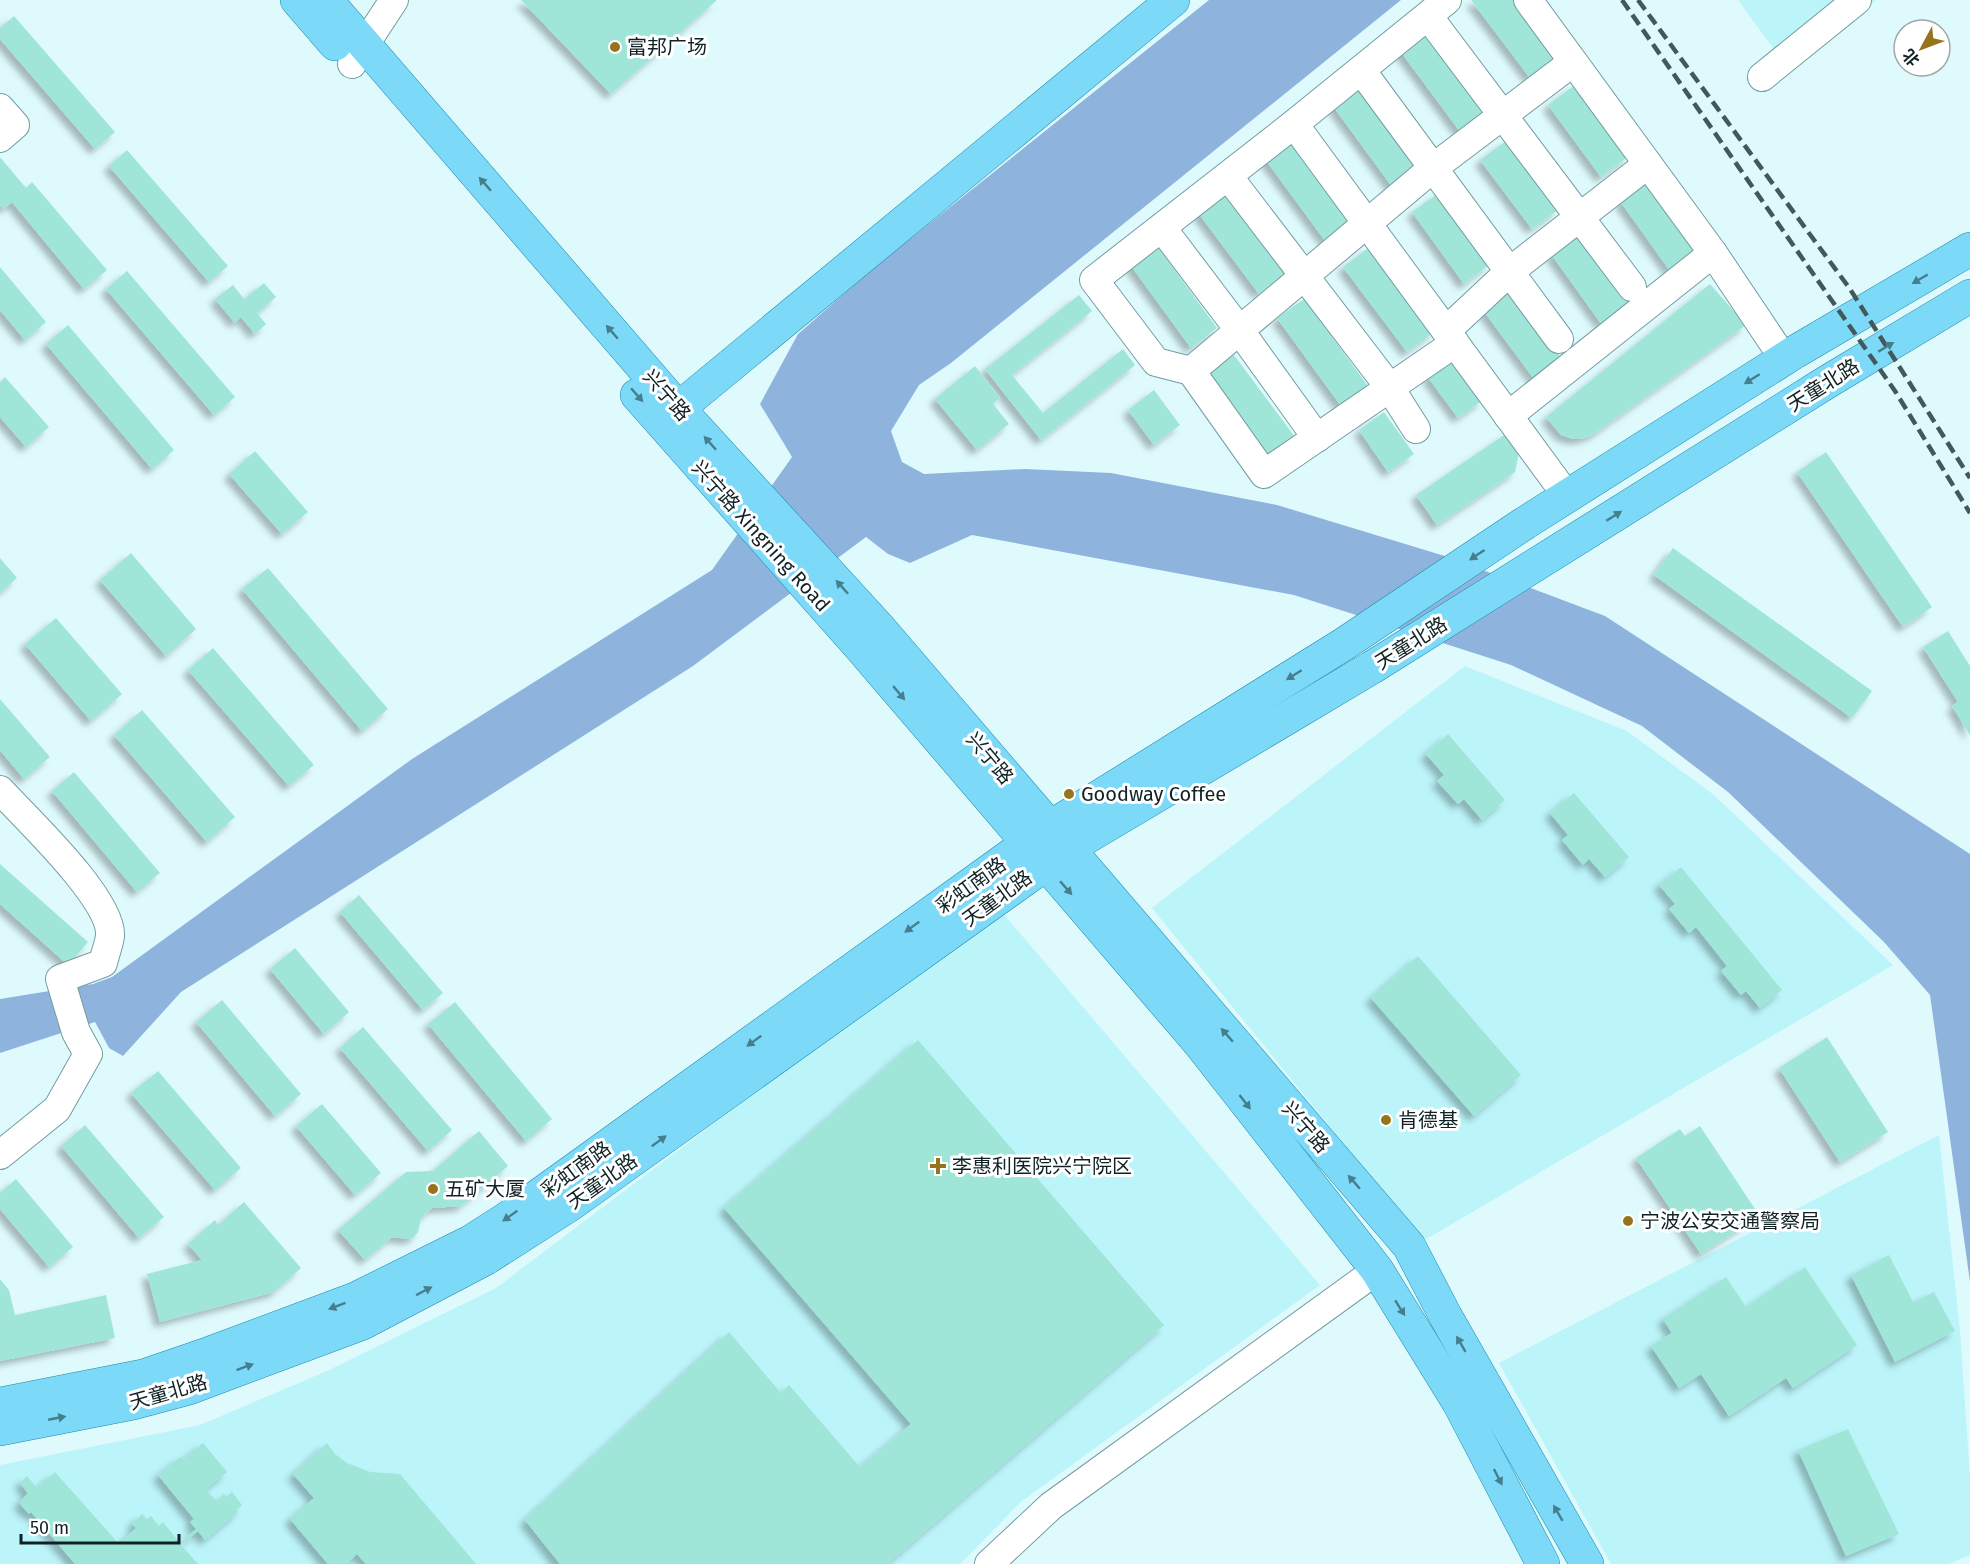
<svg xmlns="http://www.w3.org/2000/svg" width="1970" height="1564" viewBox="0 0 1970 1564" font-family="'Fira Sans','Noto Sans SC',sans-serif">
  <style>
    .built { fill: #bbf4f9 }
    .water { fill: #8eb4dd }
    .building { fill: #a0e6d8; filter: url(#shadow) }
    .lines { fill: none; stroke-linecap: round; stroke-linejoin: round }
    .minor-casing { stroke: #729da1; stroke-width: 30 }
    .major-casing { stroke: #1d88ab; stroke-width: 34 }
    .minor { stroke: #fff; stroke-width: 28 }
    .major { stroke: #7cd9f8; stroke-width: 33 }
    .rail { stroke: #43585a; stroke-width: 4.5; stroke-dasharray: 12 6; stroke-linecap: butt }
    .oneway { fill: #467e8e }
    .poi-dot { fill: #96741d; stroke: #fff; stroke-width: 2 }
    .labels { text-anchor: middle; dominant-baseline: central; stroke-width: 6; stroke-linejoin: round; paint-order: stroke }
    .poi-label { font-size: 20px; fill: #102224; stroke: #fff; text-anchor: start }
    .street-label { font-size: 20px; fill: #102224; stroke: #fff }
  </style>
  <defs>
    <filter id="shadow"><feDropShadow dx="-5.5" dy="5.5" stdDeviation="3" flood-color="#0004"/></filter>
  </defs>
  <rect width="100%" height="100%" fill="#dffafd"/>
  <g class="built">
    <polygon points="1738,0 1876,0 1786,66"/>
    <polygon points="1465,666 1627,731 1714,795 1893,965 1423,1241 1152,908"/>
    <polygon points="1001,911 1320,1285 1022,1501 960,1564 0,1564 0,1465 200,1425 327,1371 496,1288 815,1047"/>
    <polygon points="1939,1135 1960,1331 1970,1477 1970,1555 1949,1564 1611,1564 1499,1363"/>
  </g>
  <polygon class="water" points="1209,0 1401,0 951,363 919,385 891,431 902,462 924,474 1025,469 1111,473 1277,505 1448,557 1605,616 1970,854 1970,1282 1930,995 1884,942 1728,792 1642,726 1511,665 1294,595 972,535 910,563 888,554 866,537 693,666 181,992 123,1056 109,1048 95,1022 0,1053 0,999 93,984 112,977 412,759 712,570 792,457 760,404 798,334 870,271"/>
  <g class="building">
    <polygon points="521,0 717,0 611,94"/>
    <polygon points="1471,0 1514,0 1557,58 1530,78"/>
    <polygon points="14,16 115,132 95,149 0,39 0,28"/>
    <polygon points="1425,28 1488,113 1461,133 1398,48"/>
    <polygon points="1358,81 1421,167 1393,188 1330,102"/>
    <polygon points="1576,84 1629,156 1601,177 1548,105"/>
    <polygon points="1291,135 1354,221 1326,242 1262,155"/>
    <polygon points="1507,140 1559,209 1532,229 1480,160"/>
    <polygon points="127,150 228,266 209,282 109,166"/>
    <polygon points="0,157 26,188 32,182 107,270 84,289 12,202 3,209 0,205"/>
    <polygon points="1646,182 1697,252 1670,271 1620,201"/>
    <polygon points="1222,190 1285,274 1259,294 1196,210"/>
    <polygon points="1440,192 1490,264 1464,284 1412,212"/>
    <polygon points="1579,234 1631,304 1602,325 1551,254"/>
    <polygon points="1155,243 1217,328 1191,348 1129,263"/>
    <polygon points="1371,246 1435,331 1407,352 1343,267"/>
    <polygon points="0,267 46,322 25,340 0,310"/>
    <polygon points="127,271 235,397 214,415 106,289"/>
    <polygon points="264,283 276,297 257,313 266,324 255,334 241,317 235,323 215,299 233,285 244,299"/>
    <polygon points="1710,284 1746,325 1594,434 1584,438 1573,439 1561,435 1546,417"/>
    <polygon points="1511,290 1562,359 1534,379 1483,310"/>
    <polygon points="1079,295 1092,311 1012,375 1043,413 1123,349 1135,365 1041,440 985,369"/>
    <polygon points="1304,299 1368,386 1341,406 1277,318"/>
    <polygon points="68,325 174,450 152,469 46,344"/>
    <polygon points="1234,355 1298,441 1272,460 1208,374"/>
    <polygon points="1452,358 1483,400 1458,418 1427,376"/>
    <polygon points="975,366 1000,398 993,404 1009,424 977,450 935,399"/>
    <polygon points="5,377 49,427 26,447 0,417 0,382"/>
    <polygon points="1154,390 1180,425 1154,445 1128,410"/>
    <polygon points="1384,412 1414,454 1388,472 1359,430"/>
    <polygon points="1507,433 1519,452 1515,472 1437,525 1416,495"/>
    <polygon points="255,451 308,512 282,534 229,474"/>
    <polygon points="1826,452 1932,607 1903,627 1797,472"/>
    <polygon points="1673,548 1872,691 1852,718 1654,575"/>
    <polygon points="131,553 196,629 166,656 100,580"/>
    <polygon points="0,558 17,578 0,593"/>
    <polygon points="268,568 388,709 362,731 242,589"/>
    <polygon points="56,618 122,694 91,721 25,644"/>
    <polygon points="1948,631 1970,666 1970,735 1952,706 1958,702 1923,647"/>
    <polygon points="213,648 314,765 289,786 188,670"/>
    <polygon points="0,699 50,757 24,779 0,750"/>
    <polygon points="142,710 235,817 207,842 114,735"/>
    <polygon points="1448,734 1505,800 1482,820 1464,799 1458,804 1437,781 1444,775 1426,754"/>
    <polygon points="74,772 160,873 137,892 52,791"/>
    <polygon points="1574,793 1629,857 1605,877 1589,859 1583,865 1562,840 1568,835 1550,813"/>
    <polygon points="0,864 88,942 68,965 0,904"/>
    <polygon points="1681,867 1782,990 1760,1008 1746,991 1741,995 1721,971 1727,966 1696,927 1689,933 1669,909 1675,904 1659,885"/>
    <polygon points="359,895 443,993 423,1010 340,912"/>
    <polygon points="295,948 349,1012 324,1034 270,969"/>
    <polygon points="1418,956 1521,1075 1474,1116 1371,998"/>
    <polygon points="222,1000 301,1094 275,1116 196,1022"/>
    <polygon points="455,1002 552,1119 526,1141 428,1024"/>
    <polygon points="363,1027 452,1130 428,1151 340,1048"/>
    <polygon points="1827,1037 1888,1132 1840,1162 1779,1068"/>
    <polygon points="918,1040 1164,1325 887,1564 560,1564 525,1520 729,1332 781,1393 789,1385 860,1467 911,1424 724,1208"/>
    <polygon points="158,1071 241,1168 215,1190 131,1093"/>
    <polygon points="322,1104 381,1173 355,1195 296,1126"/>
    <polygon points="85,1125 164,1217 139,1238 61,1146"/>
    <polygon points="1700,1126 1759,1215 1701,1254 1636,1158 1680,1129 1685,1136"/>
    <polygon points="479,1131 508,1166 461,1206 432,1208 421,1218 418,1232 413,1238 407,1239 392,1237 365,1260 338,1230 406,1172 433,1171"/>
    <polygon points="16,1179 73,1247 49,1267 0,1209 0,1193"/>
    <polygon points="244,1202 301,1268 274,1292 160,1322 147,1274 202,1260 188,1244 215,1220 218,1225"/>
    <polygon points="1889,1255 1913,1302 1934,1292 1955,1331 1895,1362 1851,1275"/>
    <polygon points="1805,1267 1857,1345 1793,1388 1786,1378 1729,1416 1701,1374 1679,1388 1651,1346 1672,1333 1663,1319 1726,1277 1746,1307"/>
    <polygon points="0,1279 9,1290 15,1315 106,1295 115,1338 0,1361"/>
    <polygon points="1848,1429 1899,1534 1846,1556 1798,1450"/>
    <polygon points="203,1443 227,1472 206,1489 216,1501 224,1494 226,1497 232,1492 242,1505 236,1510 238,1512 205,1540 198,1531 181,1545 198,1564 75,1564 31,1512 29,1514 19,1503 28,1493 20,1483 27,1476 37,1488 55,1472 119,1544 136,1528 132,1524 142,1514 147,1519 151,1516 159,1526 163,1522 180,1543 196,1529 190,1522 194,1519 158,1475 180,1457 183,1459"/>
    <polygon points="327,1443 335,1454 347,1463 370,1472 400,1474 476,1564 366,1564 357,1554 346,1564 328,1564 290,1519 314,1498 293,1474"/>
  </g>
  <g class="lines">
    <g class="minor-casing">
      <g id="minor">
        <polyline points="1447,0 1294,124 1094,280 1156,362 1191,371 1264,474 1455,343"/>
        <polyline points="1528,0 1713,253 1784,359"/>
        <polyline points="1428,16 1632,287"/>
        <polyline points="352,64 394,0"/>
        <polyline points="1361,70 1559,339"/>
        <polyline points="1762,77 1857,0"/>
        <polyline points="0,108 15,125 0,138"/>
        <polyline points="1294,124 1567,496"/>
        <polyline points="1228,176 1390,388 1416,429"/>
        <polyline points="1162,228 1240,331 1317,438"/>
        <polyline points="1446,331 1509,272 1648,164"/>
        <polyline points="1191,371 1433,168 1573,62"/>
        <polyline points="1508,416 1713,253"/>
        <path d="M0,790c26,28 113,110 110,146 -1,8 -5,18 -7,27l-43,16 16,53 12,22 -31,55 -57,46"/>
        <polyline points="989,1564 1051,1506 1377,1270"/>
      </g>
    </g>
    <g class="major-casing">
      <g id="major">
        <polyline points="297,0 335,44"/>
        <polyline points="326,0 678,408 881,630 1409,1246 1446,1317 1587,1564"/>
        <polyline points="637,395 861,648 1201,1045 1377,1270 1459,1403 1543,1564"/>
        <polyline points="662,422 1173,0"/>
        <polyline points="0,1404 143,1376 210,1353 355,1299 470,1242 506,1219 1049,828 1344,644 1525,523 1795,352 1970,249"/>
        <polyline points="0,1429 133,1403 189,1388 363,1323 485,1259 571,1204 1067,849 1371,668 1827,382 1970,296"/>
      </g>
    </g>
    <use href="#minor" class="minor"/>
    <use href="#major" class="major"/>
    <g class="rail">
      <polyline points="1622,0 1895,391 1970,513"/>
      <polyline points="1638,0 1850,289 1970,478"/>
    </g>
  </g>
  <defs><path id="oneway-solid" d="M-6-.8H1V-3.2L6.5 0L1 3.2V.8H-6Z" transform="scale(1.5)"/></defs>
  <g class="oneway">
    <use href="#oneway-solid" transform="translate(485 184) rotate(-131)"/>
    <use href="#oneway-solid" transform="translate(1920 279) rotate(150)"/>
    <use href="#oneway-solid" transform="translate(612 332) rotate(-131)"/>
    <use href="#oneway-solid" transform="translate(1886 347) rotate(-31)"/>
    <use href="#oneway-solid" transform="translate(1752 379) rotate(148)"/>
    <use href="#oneway-solid" transform="translate(637 395) rotate(49)"/>
    <use href="#oneway-solid" transform="translate(710 443) rotate(-132)"/>
    <use href="#oneway-solid" transform="translate(1614 516) rotate(-32)"/>
    <use href="#oneway-solid" transform="translate(1477 555) rotate(146)"/>
    <use href="#oneway-solid" transform="translate(842 587) rotate(-132)"/>
    <use href="#oneway-solid" transform="translate(1294 675) rotate(148)"/>
    <use href="#oneway-solid" transform="translate(899 693) rotate(50)"/>
    <use href="#oneway-solid" transform="translate(1066 888) rotate(49)"/>
    <use href="#oneway-solid" transform="translate(912 927) rotate(144)"/>
    <use href="#oneway-solid" transform="translate(1227 1035) rotate(-131)"/>
    <use href="#oneway-solid" transform="translate(754 1041) rotate(144)"/>
    <use href="#oneway-solid" transform="translate(1245 1102) rotate(52)"/>
    <use href="#oneway-solid" transform="translate(659 1141) rotate(-36)"/>
    <use href="#oneway-solid" transform="translate(1354 1182) rotate(-131)"/>
    <use href="#oneway-solid" transform="translate(510 1216) rotate(145)"/>
    <use href="#oneway-solid" transform="translate(424 1291) rotate(-28)"/>
    <use href="#oneway-solid" transform="translate(337 1306) rotate(159)"/>
    <use href="#oneway-solid" transform="translate(1400 1308) rotate(58)"/>
    <use href="#oneway-solid" transform="translate(1461 1344) rotate(-120)"/>
    <use href="#oneway-solid" transform="translate(245 1367) rotate(-20)"/>
    <use href="#oneway-solid" transform="translate(57 1418) rotate(-11)"/>
    <use href="#oneway-solid" transform="translate(1498 1477) rotate(63)"/>
    <use href="#oneway-solid" transform="translate(1558 1513) rotate(-120)"/>
  </g>
  <g class="poi-dot">
    <circle cx="615" cy="47" r="6"/>
    <circle cx="1069" cy="794" r="6"/>
    <circle cx="1386" cy="1120" r="6"/>
    <path d="M935 1157h6v6h6v6h-6v6h-6v-6h-6v-6h6z"/>
    <circle cx="433" cy="1189" r="6"/>
    <circle cx="1628" cy="1221" r="6"/>
  </g>
  <g class="labels">
    <g class="poi-label">
      <text x="627" y="47">富邦广场</text>
      <text x="1081" y="794">Goodway Coffee</text>
      <text x="1398" y="1120">肯德基</text>
      <text x="952" y="1166">李惠利医院兴宁院区</text>
      <text x="445" y="1189">五矿大厦</text>
      <text x="1640" y="1221">宁波公安交通警察局</text>
    </g>
    <g class="street-label">
      <text transform="translate(1823 385) rotate(-32)">天童北路</text>
      <text transform="translate(667 395) rotate(49)">兴宁路</text>
      <text transform="translate(761 536) rotate(48)">兴宁路 Xingning Road</text>
      <text transform="translate(1411 643) rotate(-32)">天童北路</text>
      <text transform="translate(990 758) rotate(50)">兴宁路</text>
      <text transform="translate(971 885) rotate(-36)">彩虹南路</text>
      <text transform="translate(997 898) rotate(-36)">天童北路</text>
      <text transform="translate(1306 1127) rotate(49)">兴宁路</text>
      <text transform="translate(576 1169) rotate(-36)">彩虹南路</text>
      <text transform="translate(602 1181) rotate(-35)">天童北路</text>
      <text transform="translate(168 1392) rotate(-16)">天童北路</text>
    </g>
  </g>
  <g transform="translate(1922 48) rotate(229)"><circle r="28" fill="#ffffff" stroke="#9fa7a7" stroke-width="1.5"/>
  <path d="M0-4.5L10 22L0 15L-10 22Z" fill="#96741d"/>
  <text y="-9" font-size="16" font-weight="bold" text-anchor="middle" fill="#102224">北</text>
  </g>
  <path d="M21 1534v9h158v-9" fill="none" stroke="#102224" stroke-width="3"/>
  <text x="30" y="1534" font-size="18" fill="#102224" stroke="#ffffff" stroke-width="4.5" paint-order="stroke">50 m</text>
</svg>
